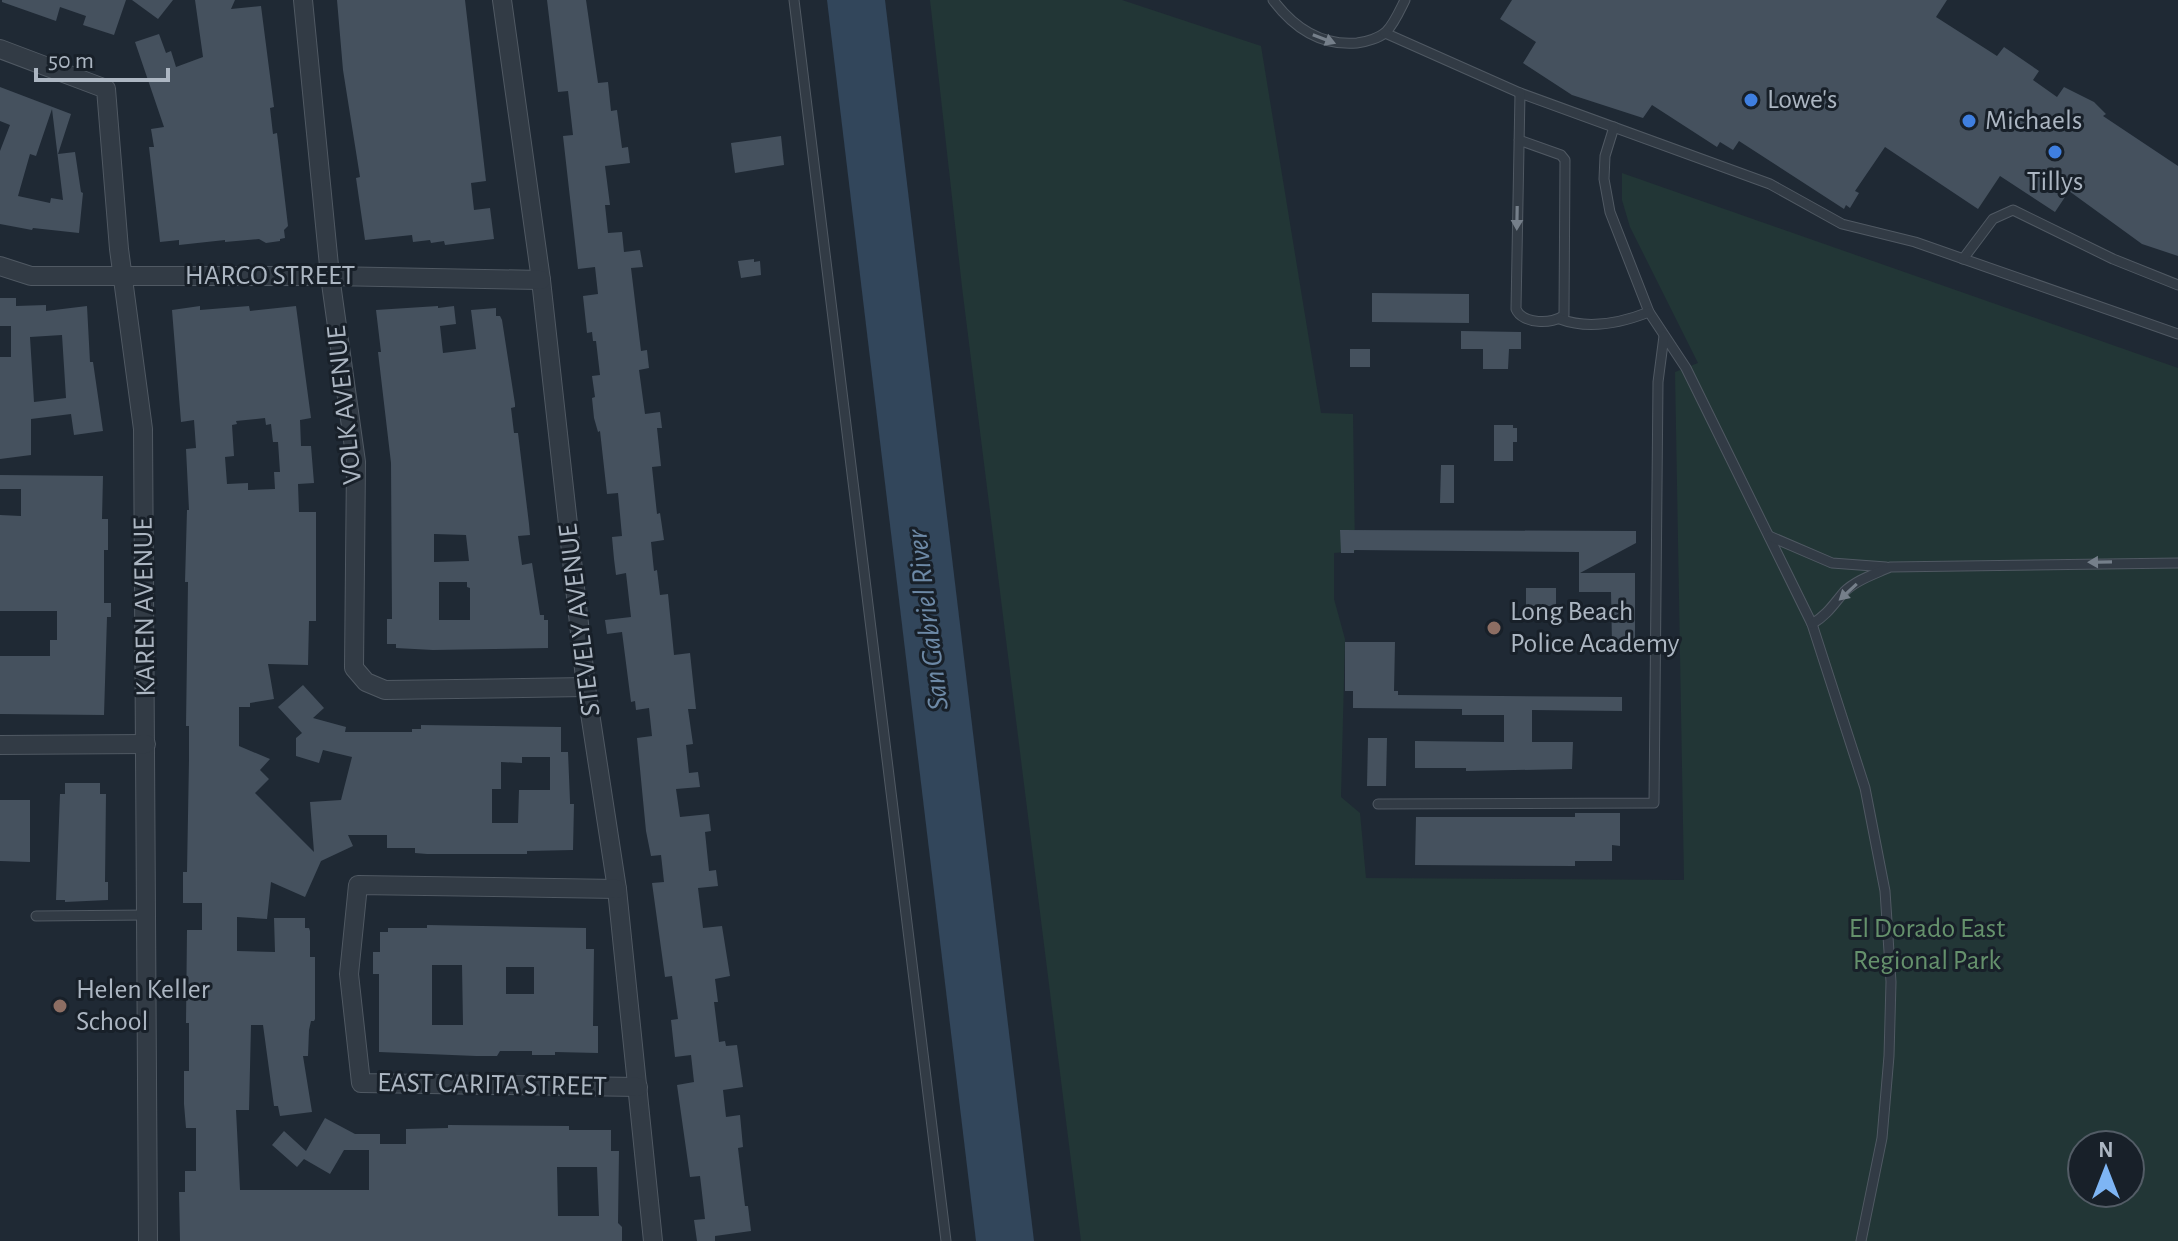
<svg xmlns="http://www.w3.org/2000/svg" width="2178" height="1241" viewBox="0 0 2178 1241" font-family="'Alegreya Sans',sans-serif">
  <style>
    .green { fill: #223636; fill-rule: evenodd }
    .water { fill: #32465b }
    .building { fill: #45515e; fill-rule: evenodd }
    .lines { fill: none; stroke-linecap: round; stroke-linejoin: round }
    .service-casing { stroke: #505963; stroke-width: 11 }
    .minor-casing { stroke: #505963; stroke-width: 20 }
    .service { stroke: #323b45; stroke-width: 9 }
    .minor { stroke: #323b45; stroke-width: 18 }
    .oneway { fill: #757f8a }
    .shop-dot { fill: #3f7fe0; stroke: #182029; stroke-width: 3 }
    .education-dot { fill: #8d6e63; stroke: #182029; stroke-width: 3 }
    .labels { text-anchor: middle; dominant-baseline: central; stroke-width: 6; stroke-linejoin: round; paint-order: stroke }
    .poi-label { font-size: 28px; fill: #acb6c2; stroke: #182029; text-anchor: start }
    .street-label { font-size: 28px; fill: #acb6c2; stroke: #182029 }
    .park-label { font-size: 28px; fill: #65916c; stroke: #182029 }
    .water-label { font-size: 30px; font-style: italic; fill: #6d89a6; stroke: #182029 }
  </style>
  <rect width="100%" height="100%" fill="#1f2934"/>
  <path class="green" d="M930,0h192l139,46 60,367 32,1 2,137 -21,2v46l11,40 -4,158 19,16 6,65 318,2 -9,-508 23,-9 -68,-136 -8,-27v-27l556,195v873h-1097l-119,-954zM2082,1145h48v48h-48z"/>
  <polygon class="water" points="827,0 885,0 1034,1241 976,1241"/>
  <g class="building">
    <polygon points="2,0 126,0 114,35 83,25 86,16 60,7 56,21 2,2"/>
    <polygon points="132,0 173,0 158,19"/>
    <polygon points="195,0 235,0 231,9 261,6 274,107 270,108 273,134 277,133 288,226 284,230 285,238 280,239 280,241 266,243 259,239 225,242 225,240 179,245 179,240 160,242 149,147 154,147 151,129 164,127 135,42 159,34 166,53 171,51 176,67 203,57"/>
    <polygon points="337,0 465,0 486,181 471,183 474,210 490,208 494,239 445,245 444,241 431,243 430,240 413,242 412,235 365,240 356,178 360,177 343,70"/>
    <polygon points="547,0 586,0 598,83 608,82 611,111 617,110 622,148 628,147 630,163 605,166 610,205 605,205 608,233 622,232 624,252 640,250 643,267 631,268 641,351 647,350 649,368 639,370 645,414 660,412 662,428 657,428 661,466 652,467 657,514 660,513 664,540 651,542 654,571 657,570 660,595 668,594 674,655 690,653 696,709 688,709 693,744 686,745 689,773 698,772 700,787 676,789 680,817 709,814 711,831 705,832 709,871 716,870 718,886 698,888 703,928 722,926 730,976 715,979 718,1002 714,1002 719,1042 725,1041 726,1046 737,1045 743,1087 723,1090 726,1117 740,1115 743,1147 738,1148 745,1206 748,1206 751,1231 715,1236 715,1241 697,1241 694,1220 705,1219 700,1176 690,1177 677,1085 694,1082 691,1055 675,1057 671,1020 678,1019 672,976 665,977 652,883 664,882 661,855 651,856 646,831 637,738 652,736 649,708 636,710 635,701 631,702 622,632 607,634 605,620 631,617 626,573 616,575 614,559 612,537 622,536 618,493 607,494 600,431 598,432 594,418 592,398 595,397 592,376 600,375 596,341 593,341 592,332 587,333 583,296 598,294 595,267 578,269 563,136 573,135 568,91 558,92"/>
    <polygon points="1512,0 1947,0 1936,17 1997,56 2004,47 2039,71 2033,80 2057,97 2064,87 2094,102 2106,114 2103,116 2178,166 2178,256 2142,244 2069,191 2055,212 2000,176 1978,209 1885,147 1855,191 1859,193 1850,208 1846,205 1844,209 1739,141 1733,150 1720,142 1717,147 1652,105 1643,118 1572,95 1523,63 1536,42 1500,19"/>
    <path d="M0,87l71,27 -13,40 17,-2 6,40 2,1 -4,40 -46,-5 -1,2 -32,-6v-73l10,-26 -10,-4zM52,109l11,91 -12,-2 -1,5 -32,-7 12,-42 6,2z"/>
    <polygon points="781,136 784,165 735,173 731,143"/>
    <polygon points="754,259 754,262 760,261 761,275 741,278 738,261"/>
    <polygon points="1372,293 1469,294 1469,323 1372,322"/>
    <path d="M0,298h16v8l30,-1v6l41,-5 3,56h3l10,69 -29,4 -3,-21 -40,5v36l-31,4v-102h11v-31h-11zM62,335l4,63 -32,4 -4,-65z"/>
    <path d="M200,306v4l49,-4 1,5 46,-5 15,112 -11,2 1,26h10l3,37 -16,1 1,28h17v109h-7l-1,44 -40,-1 6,35 -24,4v4h-11v39l31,13 -10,11 9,9 -14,14 59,59 -4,-50 31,-2 11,-43 -29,-7 -4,13 -23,-7v-18l6,-5 -24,-26 25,-22 21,23 -11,10 33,9 -1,5h67v-3h9v-4l140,2v25h7l2,49v3h4l-1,46 -46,1v3h-100l-12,-1v-5h-28v-13h-39l5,11 -32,15 -16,36 -34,-15 -4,37 -30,-2v34l38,1 -1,-34h31v10h4l1,3v26h5v62l-1,2h-3l-2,9 -1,26h-5l9,56 -32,4 -2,-10h-4l-11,-81h-12l-2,85h-13l4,80h129v-40h-25l-14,24 -26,-15 -7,8 -25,-22 12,-14 22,20 19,-33 30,16h25v10h26v-15l42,-1v-3l121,1v4h42v21h8l-1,72 4,4v14h-442l-1,-49h6v-21h11v-43h-10l-2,-24v-33h5v-48h-3l1,-93h15v-27h-19v-31h4l2,-112v-34h-3l2,-144h-3l2,-72h2l-3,-61 10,-1 -2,-28 -13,2 -9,-112zM265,418l1,7 5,-1 2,18h5l2,30h-6l1,17 -27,1v-7l-21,1 -2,-27 9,-1 -2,-31 5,-1 -1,-3zM522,757h28v33h-31l-1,33h-26v-34h9v-27l21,1zM557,1167h40l2,49h-41z"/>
    <path d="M438,306v2l16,-2 2,18 -16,2 3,27 33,-4 -5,-39 25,-2v8h4l2,4 13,84v3l-4,1 3,25h4l11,91 1,11 -12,1 4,29 10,-2 8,52h4v5h4v28l-115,2 -37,-2v-4h-9v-25h5l-1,-156 -13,-111h3l-5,-42zM434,534l32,1 3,26 -35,1zM439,582h28v5l3,1v32h-31z"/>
    <polygon points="1461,331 1521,332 1521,349 1509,349 1508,369 1483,369 1483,349 1461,349"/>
    <rect x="1350" y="349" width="20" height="18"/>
    <polygon points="1494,425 1513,425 1513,428 1517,428 1517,442 1513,442 1513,461 1494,461"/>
    <polygon points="1441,465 1454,465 1454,503 1440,503"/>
    <polygon points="0,475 103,476 102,519 108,519 108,550 104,550 104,603 111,603 111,617 107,617 104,715 0,714 0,656 50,656 50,640 57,640 57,611 0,611 0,515 21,516 21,489 0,489"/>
    <polygon points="1340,530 1636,531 1636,543 1580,573 1635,573 1635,644 1612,644 1611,592 1579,592 1579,552 1354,550 1354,553 1341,553"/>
    <rect x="1526" y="588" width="30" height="18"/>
    <polygon points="1345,642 1395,642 1394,691 1398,691 1398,695 1622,697 1622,711 1532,710 1532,742 1573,742 1572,769 1466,771 1466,768 1415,768 1415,741 1504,742 1504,715 1462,715 1462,709 1353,708 1353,691 1345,691"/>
    <polygon points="1368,738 1387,738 1386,786 1367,786"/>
    <polygon points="65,783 100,783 100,794 106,794 105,882 108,882 108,900 65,902 65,900 56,900 60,794 65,794"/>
    <polygon points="0,800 30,800 30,862 0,861"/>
    <polygon points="1575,813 1620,813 1620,846 1612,845 1612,861 1575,861 1575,866 1415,865 1416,817 1575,817"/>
    <path d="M427,925l159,3v21h8l-1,77h5v27l-43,-1v3h-23v-4h-32l-3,5h-21l-97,-4v-78h-6v-22h7v-20h8v-4h39zM432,965h30l1,60h-31zM506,967h28v27h-28z"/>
  </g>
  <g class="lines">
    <g class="service-casing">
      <g id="service">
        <polyline points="794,0 946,1241"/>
        <path d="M1273,0c21,28 49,46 84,43 9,-1 22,-5 29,-11 8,-8 14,-22 19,-32"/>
        <polyline points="1385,33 1520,93 1770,184 1842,224 1915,242 2178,334"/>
        <polyline points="1614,127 1605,156 1604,179 1610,212 1649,312 1686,368 1812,624 1865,788 1885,891 1891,982 1889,1056 1882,1138 1861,1241"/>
        <path d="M1519,140l42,15 4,5 -1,155c-11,10 -42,9 -48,-6l4,-216"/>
        <polyline points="1963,259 1993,219 2013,210 2113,259 2178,285"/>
        <path d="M1560,319c29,11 61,4 89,-7"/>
        <polyline points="1769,536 1832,563 1886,567"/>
        <path d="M1812,624c15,-9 21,-19 32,-32 12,-12 31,-18 46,-25l288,-4"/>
        <polyline points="1378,804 1654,803 1658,382 1664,336"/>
        <polyline points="36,916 147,915"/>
      </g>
    </g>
    <g class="minor-casing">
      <g id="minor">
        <polyline points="303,0 330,276 356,462 354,668 366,682 385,690 586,687"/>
        <polyline points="502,0 541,280 586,687 617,889 653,1241"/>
        <polyline points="0,49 106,89 119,249 143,429 148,1241"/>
        <polyline points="0,266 31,276 330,276 541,280"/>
        <polyline points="0,745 146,744"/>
        <polyline points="617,889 358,885 349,974 361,1083 638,1087"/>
      </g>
    </g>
    <use href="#service" class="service"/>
    <use href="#minor" class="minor"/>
  </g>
  <defs><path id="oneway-solid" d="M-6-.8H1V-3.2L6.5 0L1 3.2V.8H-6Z" transform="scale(2)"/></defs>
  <g class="oneway">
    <use href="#oneway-solid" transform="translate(1324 39) rotate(21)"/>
    <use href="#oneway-solid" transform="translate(1517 218) rotate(91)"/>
    <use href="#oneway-solid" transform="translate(2100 562) rotate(179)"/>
    <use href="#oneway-solid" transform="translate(1848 592) rotate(137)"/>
  </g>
  <g class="shop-dot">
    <circle cx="1751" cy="100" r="8"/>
    <circle cx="1969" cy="121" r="8"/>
    <circle cx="2055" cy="152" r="8"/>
  </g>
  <g class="education-dot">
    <circle cx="1494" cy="628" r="8"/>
    <circle cx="60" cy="1006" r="8"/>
  </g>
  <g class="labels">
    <g class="poi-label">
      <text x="1767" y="100">Lowe's</text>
      <text x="1985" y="121">Michaels</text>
      <text x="2055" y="182" text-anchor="middle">Tillys</text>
      <text x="1510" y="612">Long Beach<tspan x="1510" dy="32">Police Academy</tspan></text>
      <text x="76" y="990">Helen Keller<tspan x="76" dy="32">School</tspan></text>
    </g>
    <g class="street-label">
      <text x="270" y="276">HARCO STREET</text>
      <text transform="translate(345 405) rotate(-96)">VOLK AVENUE</text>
      <text transform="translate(145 607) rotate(-91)">KAREN AVENUE</text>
      <text transform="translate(580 620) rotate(-97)">STEVELY AVENUE</text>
      <text transform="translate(492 1085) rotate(1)">EAST CARITA STREET</text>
    </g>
    <g class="park-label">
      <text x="1927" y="929">El Dorado East<tspan x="1927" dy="32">Regional Park</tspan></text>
    </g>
    <g class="water-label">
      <text transform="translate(928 620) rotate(-97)">San Gabriel River</text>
    </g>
  </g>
  <g transform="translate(2106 1169)"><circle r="38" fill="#182029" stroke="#535c66" stroke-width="2"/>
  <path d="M0-6L14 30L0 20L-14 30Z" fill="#7eb5f4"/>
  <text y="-12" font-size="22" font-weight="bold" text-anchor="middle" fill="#acb6c2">N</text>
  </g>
  <path d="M36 68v12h132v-12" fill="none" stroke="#acb6c2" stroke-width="4"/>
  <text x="48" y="68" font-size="24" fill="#acb6c2" stroke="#182029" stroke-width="6" paint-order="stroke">50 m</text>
</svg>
